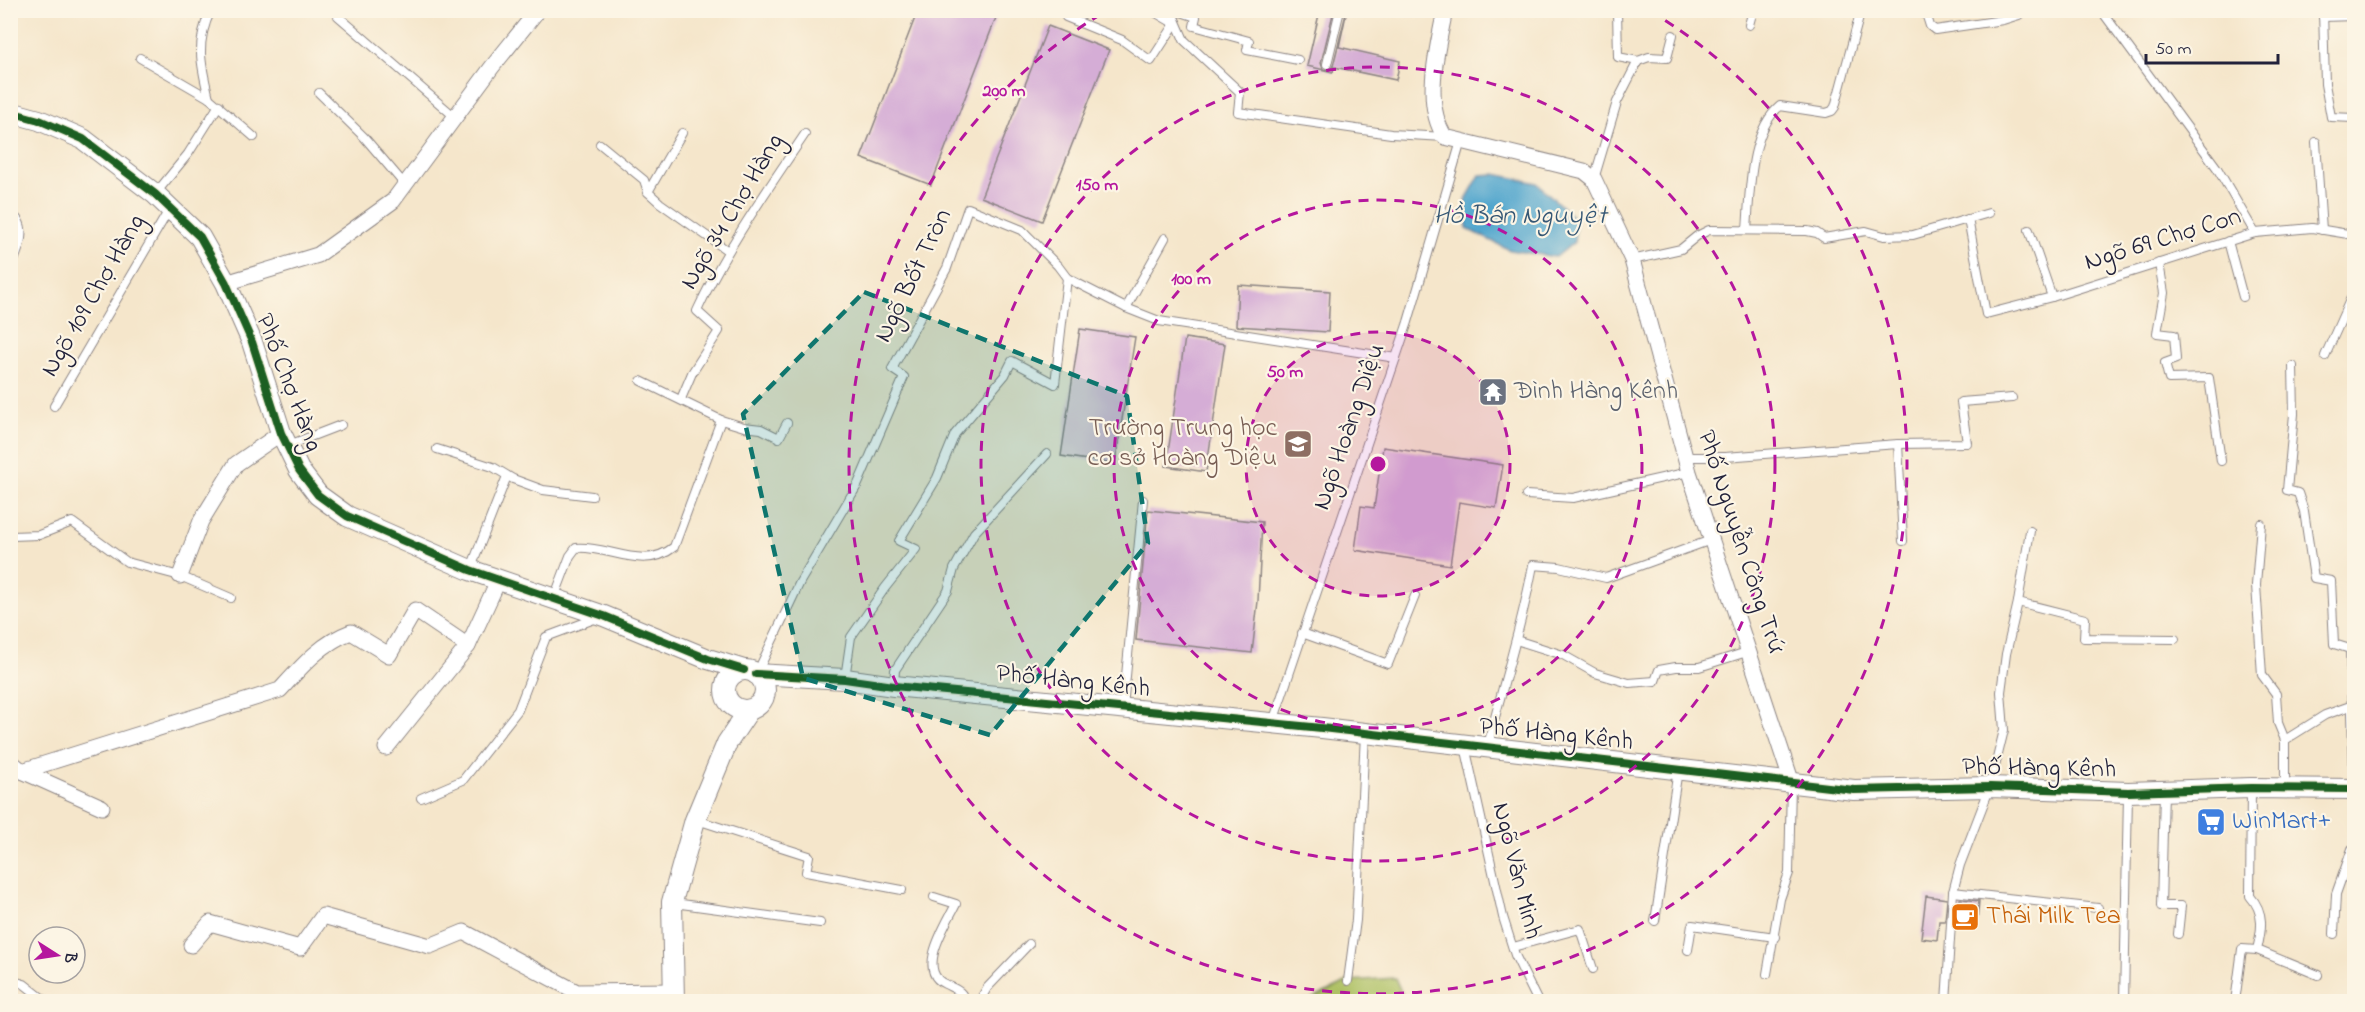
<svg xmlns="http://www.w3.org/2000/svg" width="2365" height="1012" viewBox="0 0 2365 1012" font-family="'Indie Flower',sans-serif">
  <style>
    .green { fill: #afc165; stroke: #687250; stroke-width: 1.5 }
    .water { fill: #51a6cd; stroke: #3a6484; stroke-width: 1.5 }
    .building { fill: #d5add6 }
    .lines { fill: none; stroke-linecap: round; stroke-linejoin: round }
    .service-casing { stroke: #8c8483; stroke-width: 10 }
    .minor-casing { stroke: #8c8483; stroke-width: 17 }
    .tertiary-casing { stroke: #8c8483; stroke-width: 22 }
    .service { stroke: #fff; stroke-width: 8 }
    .minor { stroke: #fff; stroke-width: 15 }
    .tertiary { stroke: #fff; stroke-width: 20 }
    .cycleway-casing { stroke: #fcf5e5; stroke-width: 11 }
    .cycleway { stroke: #1b5e20; stroke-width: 8 }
    .marked { fill: #0f766e; fill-opacity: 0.2; stroke: #0f766e; stroke-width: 4.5; stroke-dasharray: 12 8; stroke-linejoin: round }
    .ring { fill: none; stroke: #b5179e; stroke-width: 3; stroke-dasharray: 10 8 }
    .labels { text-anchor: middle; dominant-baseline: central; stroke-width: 4.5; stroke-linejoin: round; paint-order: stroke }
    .street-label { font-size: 26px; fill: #22223b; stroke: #fcf5e5 }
    .worship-label { font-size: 26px; fill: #5b616d; stroke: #fcf5e5; text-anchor: start }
    .education-label { font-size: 26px; fill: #785e54; stroke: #fcf5e5; text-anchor: end }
    .shop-label { font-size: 26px; fill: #366cbe; stroke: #fcf5e5; text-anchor: start }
    .food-label { font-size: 26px; fill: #c56008; stroke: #fcf5e5; text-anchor: start }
    .water-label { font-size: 27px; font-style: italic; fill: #355775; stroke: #fcf5e5 }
    .centre { fill: #b5179e; stroke: #fcf5e5; stroke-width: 3 }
    .ring-label { font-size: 18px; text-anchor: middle; font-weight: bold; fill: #b5179e; stroke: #fcf5e5; stroke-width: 4.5; stroke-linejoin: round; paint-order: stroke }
  </style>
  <rect width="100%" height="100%" fill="#fcf5e5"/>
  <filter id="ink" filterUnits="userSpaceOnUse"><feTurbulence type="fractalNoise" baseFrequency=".0167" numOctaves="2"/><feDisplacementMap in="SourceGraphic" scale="12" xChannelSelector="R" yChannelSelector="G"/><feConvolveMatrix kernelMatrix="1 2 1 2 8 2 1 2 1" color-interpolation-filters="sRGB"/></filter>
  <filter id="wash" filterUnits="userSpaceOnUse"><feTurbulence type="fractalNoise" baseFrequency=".008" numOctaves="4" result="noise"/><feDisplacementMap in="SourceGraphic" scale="24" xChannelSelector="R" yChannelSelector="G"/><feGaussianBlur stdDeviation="1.35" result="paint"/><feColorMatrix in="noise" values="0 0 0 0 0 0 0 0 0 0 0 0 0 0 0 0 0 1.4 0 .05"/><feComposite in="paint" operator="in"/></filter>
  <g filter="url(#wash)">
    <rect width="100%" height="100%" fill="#f5e6cb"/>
    <polygon class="green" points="1395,978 1405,1001 1282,1002 1310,1000 1348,981"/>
    <polygon class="water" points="1495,174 1537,183 1576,220 1574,242 1556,257 1510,250 1467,229 1465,201 1480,175"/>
    <g id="blocks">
      <g class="building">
        <polygon points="918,10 999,10 931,185 861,158"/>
        <polygon points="1320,10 1334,10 1321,63 1323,69 1329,70 1333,66 1347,10 1339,47 1400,61 1396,80 1334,67 1333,72 1307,66"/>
        <polygon points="1048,26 1109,50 1042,221 981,197"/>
        <polygon points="1238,285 1330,291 1328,332 1236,326"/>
        <polygon points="1080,329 1135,337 1115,464 1061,456"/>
        <polygon points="1185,338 1225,344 1206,472 1166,466"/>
        <polygon points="1383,447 1503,465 1496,508 1459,502 1450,565 1355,550 1361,506 1374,508"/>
        <polygon points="1148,510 1262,522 1258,601 1252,653 1136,640"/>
        <polygon points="1926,896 1947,899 1945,921 1939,921 1937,940 1921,938"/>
        <polygon points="1960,899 1979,901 1977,924 1957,922"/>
      </g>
    </g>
  </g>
  <g filter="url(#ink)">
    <use href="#blocks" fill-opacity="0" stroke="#8c8483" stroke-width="1.5"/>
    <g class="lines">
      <g class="service-casing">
        <g id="service">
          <polyline points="1171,10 1184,40 1240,92 1238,112 1391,134 1445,137"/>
          <polyline points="1175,10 1196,17 1194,26 1249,41 1247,50 1298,60"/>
          <polyline points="1617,10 1618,57 1638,61 1649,57 1667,58 1673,35"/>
          <polyline points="1925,10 1930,26 1935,30 2003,20 2019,15 2021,10"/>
          <polyline points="2101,10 2217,168 2255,233"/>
          <polyline points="2323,10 2325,84 2331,117 2354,118"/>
          <polyline points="338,16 455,117"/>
          <polyline points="1066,17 1122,40 1151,61 1175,24 1151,10"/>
          <polyline points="2323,17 2354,16"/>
          <polyline points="1749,25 1753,10"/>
          <polyline points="140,58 209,98 254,137"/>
          <polyline points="1327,64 1340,10"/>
          <polyline points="319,93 364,137 405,185"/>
          <path d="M209,98c-8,-33 -14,-55 2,-88"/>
          <polyline points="2316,142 2322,230"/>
          <polyline points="600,144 644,180 648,192 660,203 728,251"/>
          <polyline points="1594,179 1617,102 1638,61"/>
          <polyline points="648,192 682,133"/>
          <polyline points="156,193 188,154 219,105"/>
          <path d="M10,213c21,12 8,39 0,56"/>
          <polyline points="1968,219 1989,213"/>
          <path d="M1747,230c3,-37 2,-98 33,-124l46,7 6,-2 3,-4 26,-97"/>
          <polyline points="2029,230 2052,297"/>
          <polyline points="2228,241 2243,297"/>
          <polyline points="1632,260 1681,249 1697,236 1709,230 1807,231 1817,233 1824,238 1866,231 1884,236 1913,235 1968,219 1986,314 2052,297 2255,233 2312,228 2354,235"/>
          <polyline points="2159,263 2164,293 2157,333 2174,335 2176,359 2165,363 2169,379 2209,378 2221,461"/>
          <polyline points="1126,308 1165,238"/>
          <polyline points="2325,356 2350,300 2354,300"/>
          <polyline points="2293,366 2294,414 2287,490 2298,493 2304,511 2314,578 2331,581 2334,644 2350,649 2354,778"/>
          <polyline points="641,381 721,420 744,427 761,429 779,438 787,423"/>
          <path d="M681,399l11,-26 27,-42 -22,-20c29,-63 69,-119 108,-177"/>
          <polyline points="54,406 169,210"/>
          <polyline points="1898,444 1903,541"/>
          <polyline points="289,445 341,425"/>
          <polyline points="437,449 493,467 513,479 543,490 592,496"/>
          <polyline points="1685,457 1725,457 1898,444 1967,443 1961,402 2012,398"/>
          <polyline points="1526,495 1573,498 1689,472"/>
          <polyline points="2261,524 2256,585 2262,675 2276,694 2278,723 2285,740 2285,787"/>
          <polyline points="10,538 12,536 39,535 72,522 127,562 180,576 231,598"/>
          <polyline points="471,568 507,476"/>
          <path d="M554,598l16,-42 6,-8c32,-3 67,24 98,-1l47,-127"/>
          <polyline points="2018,602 2085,619 2084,638 2175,639"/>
          <polyline points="1302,633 1388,664 1415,596"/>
          <polyline points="1516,640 1563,655 1595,673 1629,683 1655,681 1659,670 1676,667 1699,667 1750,651"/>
          <polyline points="757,673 800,582 858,484 904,377 892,369 947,268 968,208 1022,230 1058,266 1067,278 1126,308 1159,321 1396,358"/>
          <polyline points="845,678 851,637 885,588 916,549 899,541 937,478 955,434 1005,375 1012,361 1055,384 1067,278"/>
          <polyline points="894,684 895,670 948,591 954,569 974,533 1047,454"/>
          <polyline points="1123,707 1143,500"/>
          <polyline points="1273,722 1408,322 1461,141"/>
          <polyline points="2285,740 2325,715 2353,705"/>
          <polyline points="1465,746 1503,917 1515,955 1538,1002"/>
          <path d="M1488,746c14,-61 34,-119 45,-181l26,2 47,11 105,-38"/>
          <path d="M2251,790l-1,106c15,17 12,33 7,54l61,25"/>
          <polyline points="2164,792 2161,906 2181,906 2178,934"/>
          <polyline points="421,798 463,780 518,710 546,637 597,618"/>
          <polyline points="697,820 809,856 806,872 902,890"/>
          <polyline points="1953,892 2098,908"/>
          <path d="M934,897l22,7c-9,19 -41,67 -11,80 9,5 18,6 20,18"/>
          <polyline points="674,903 820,923"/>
          <polyline points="1655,921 1678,770"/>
          <polyline points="2334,934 2336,894 2352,849 2354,849"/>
          <polyline points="1513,947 1580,929 1593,969"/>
          <polyline points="1688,950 1692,925 1775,937"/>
          <polyline points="1767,974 1780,899 1789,873 1791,784"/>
          <polyline points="10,980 24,984 47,1002"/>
          <polyline points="1348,981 1356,920 1365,734"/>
          <polyline points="979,1002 987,988 1029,944"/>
          <polyline points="1946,1002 1953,892 1960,865 1990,787 2004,730 2001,692 2006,654 2018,602 2030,531"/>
          <polyline points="2124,1002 2128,794"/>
          <polyline points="2235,1002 2242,949 2257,950"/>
        </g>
      </g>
      <g class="minor-casing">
        <g id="minor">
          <path d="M1445,10c-7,37 -23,93 0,127l139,34 10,8 38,81 57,212 103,311"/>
          <polyline points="226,283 318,255 393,201 492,67 538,10"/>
          <polyline points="180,576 201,521 236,464 281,433"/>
          <polyline points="468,646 498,581"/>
          <path d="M10,761l12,10 258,-81c21,-23 41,-47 71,-58l38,23 26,-45 53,36 -82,102"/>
          <polyline points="22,771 102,807"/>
          <polyline points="191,945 210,923 300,948 323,916 430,946 464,932 577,992 673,991"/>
        </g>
      </g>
      <g class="tertiary-casing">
        <g id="tertiary">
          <polyline points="10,112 39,120 83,139 155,194 200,237 226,283 252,342 281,433 299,470 318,495 347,516 470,570 604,616 708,659 744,670"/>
          <circle cx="745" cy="690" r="20"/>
          <polyline points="756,674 845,679 894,686 1322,728 1854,790 1990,787 2128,792 2251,788 2354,789"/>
          <polyline points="674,1002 672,902 695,820 727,743 749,710"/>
        </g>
      </g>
      <use href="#service" class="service"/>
      <use href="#minor" class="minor"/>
      <use href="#tertiary" class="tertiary"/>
      <g class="cycleway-casing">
        <g id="cycleway">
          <polyline points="10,112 39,120 83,139 155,194 200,237 226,283 252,342 281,433 299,470 318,495 347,516 470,570 604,616 708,659 744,670"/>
          <polyline points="756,674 845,679 894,686 1322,728 1854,790 1990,787 2128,792 2251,788 2354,789"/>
        </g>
      </g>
      <use href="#cycleway" class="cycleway"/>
    </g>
  </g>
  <path class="marked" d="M864,292l263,104 21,147 -158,192 -187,-57 -60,-264z"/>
  <circle cx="1378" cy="464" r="132" fill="#b5179e" fill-opacity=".12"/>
  <g class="ring">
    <circle cx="1378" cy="464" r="132"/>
    <circle cx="1378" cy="464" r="264"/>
    <circle cx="1378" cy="464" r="397"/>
    <path d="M1650 11A529 529 0 1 1 1106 11"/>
  </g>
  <defs>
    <g id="temple-square" transform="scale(1.5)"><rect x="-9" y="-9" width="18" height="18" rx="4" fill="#6b7280" stroke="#fcf5e5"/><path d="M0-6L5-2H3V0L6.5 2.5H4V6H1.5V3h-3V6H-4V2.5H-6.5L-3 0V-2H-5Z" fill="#fff"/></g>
    <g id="school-square" transform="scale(1.5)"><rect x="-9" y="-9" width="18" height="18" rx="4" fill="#8d6e63" stroke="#fcf5e5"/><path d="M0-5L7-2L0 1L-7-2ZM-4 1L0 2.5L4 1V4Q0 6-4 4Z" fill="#fff"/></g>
    <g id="supermarket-square" transform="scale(1.5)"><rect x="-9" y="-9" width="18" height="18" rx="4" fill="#3f7fe0" stroke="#fcf5e5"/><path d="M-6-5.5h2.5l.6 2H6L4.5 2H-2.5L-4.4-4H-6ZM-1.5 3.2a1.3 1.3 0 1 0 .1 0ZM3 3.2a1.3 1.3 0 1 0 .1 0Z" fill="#fff"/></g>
    <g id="cafe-square" transform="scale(1.5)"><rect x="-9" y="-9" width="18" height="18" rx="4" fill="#e8710a" stroke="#fcf5e5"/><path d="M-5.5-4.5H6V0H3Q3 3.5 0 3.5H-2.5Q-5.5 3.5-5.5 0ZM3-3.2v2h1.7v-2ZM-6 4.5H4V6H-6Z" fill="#fff"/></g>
  </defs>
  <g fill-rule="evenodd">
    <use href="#temple-square" x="1493" y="392"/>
    <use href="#school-square" x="1298" y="444"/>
    <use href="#supermarket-square" x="2211" y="822"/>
    <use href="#cafe-square" x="1965" y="917"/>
  </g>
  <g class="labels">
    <g class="street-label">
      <text transform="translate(733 212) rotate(-59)">Ngõ 34 Chợ Hàng</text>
      <text transform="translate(2163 240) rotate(-17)">Ngõ 69 Chợ Con</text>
      <text transform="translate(914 276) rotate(-64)">Ngõ Bốt Tròn</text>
      <text transform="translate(94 296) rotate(-60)">Ngõ 109 Chợ Hàng</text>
      <text transform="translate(288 383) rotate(69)">Phố Chợ Hàng</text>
      <text transform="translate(1350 427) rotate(-71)">Ngõ Hoàng Diệu</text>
      <text transform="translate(1740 542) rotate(72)">Phố Nguyễn Công Trứ</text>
      <text transform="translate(1073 682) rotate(6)">Phố Hàng Kênh</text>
      <text transform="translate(1556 735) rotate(6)">Phố Hàng Kênh</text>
      <text transform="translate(2039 769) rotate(1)">Phố Hàng Kênh</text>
      <text transform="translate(1516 871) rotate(76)">Ngõ Văn Minh</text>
    </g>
    <g class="worship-label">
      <text x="1514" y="392">Đình Hàng Kênh</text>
    </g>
    <g class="education-label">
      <text x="1277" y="429">Trường Trung học<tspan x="1277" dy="30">cơ sở Hoàng Diệu</tspan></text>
    </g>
    <g class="shop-label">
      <text x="2232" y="822">WinMart+</text>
    </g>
    <g class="food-label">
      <text x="1986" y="917">Thái Milk Tea</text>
    </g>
    <g class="water-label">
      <text x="1520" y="216">Hồ Bán Nguyệt</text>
    </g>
  </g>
  <circle cx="1378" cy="464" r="9" class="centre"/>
  <g class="ring-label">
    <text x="1004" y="96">200 m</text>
    <text x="1097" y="190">150 m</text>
    <text x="1191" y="284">100 m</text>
    <text x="1285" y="377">50 m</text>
  </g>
  <rect width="2365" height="1012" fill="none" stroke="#fcf5e5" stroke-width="36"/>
  <g transform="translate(57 955) rotate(102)"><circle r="28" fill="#fcf5e5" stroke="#a5a1a1" stroke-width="1.5"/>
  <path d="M0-4.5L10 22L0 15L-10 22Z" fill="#b5179e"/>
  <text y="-9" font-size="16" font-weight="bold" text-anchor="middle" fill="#22223b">B</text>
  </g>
  <path d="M2146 54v9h132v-9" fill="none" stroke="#22223b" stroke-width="3"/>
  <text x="2155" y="54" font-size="18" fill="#22223b" stroke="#fcf5e5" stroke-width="4.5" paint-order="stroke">50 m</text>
</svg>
